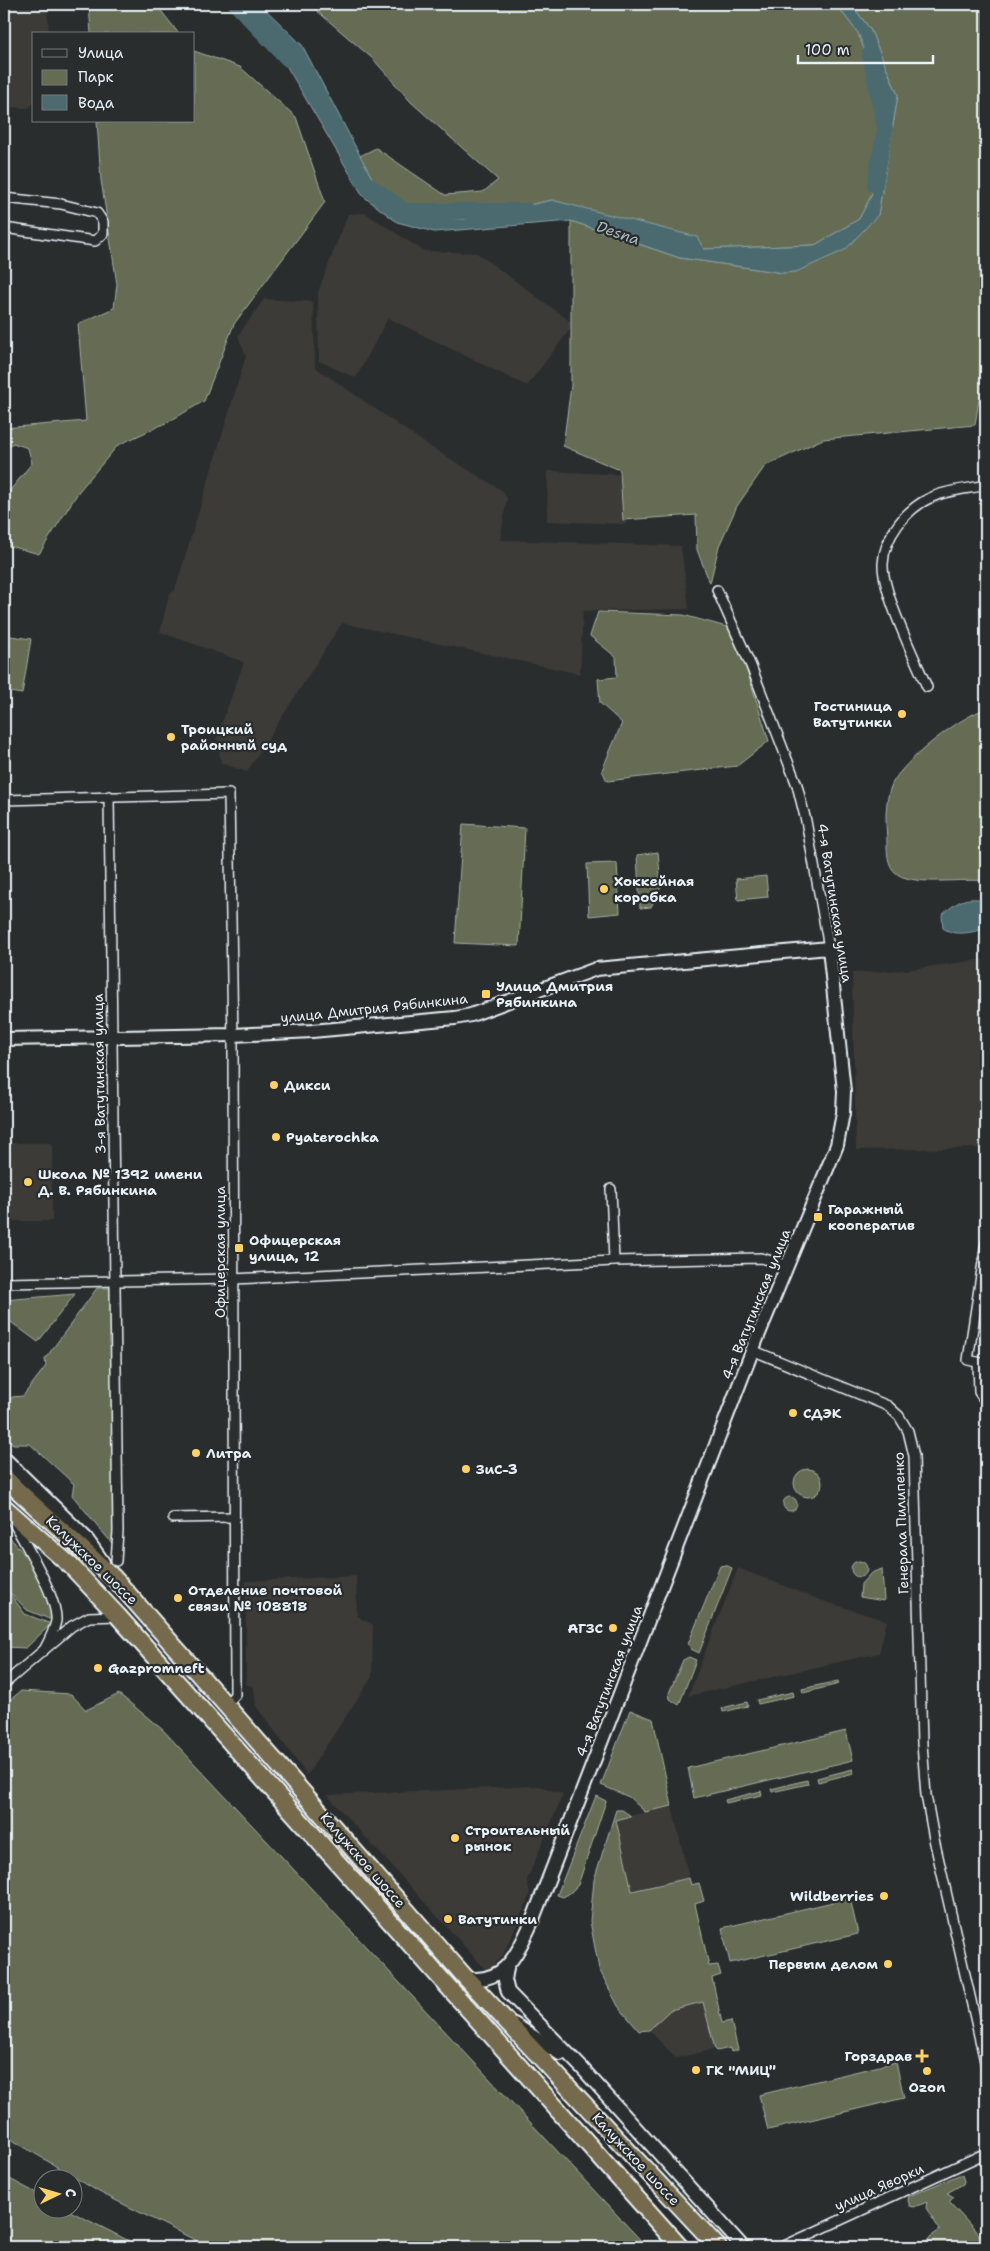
<svg xmlns="http://www.w3.org/2000/svg" width="990" height="2251" viewBox="0 0 990 2251" font-family="'Shantell Sans',sans-serif">
  <style>
    .built { fill: #3d3a38 }
    .green { fill: #656c52; stroke: #a6aea5 }
    .water { fill: #4c6a6f; stroke: #8aa0a6 }
    .lines { fill: none; stroke-linecap: round; stroke-linejoin: round }
    .river { stroke: #4c6a6f; stroke-width: 16 }
    .street-casing { stroke: #e8f1f8; stroke-width: 12 }
    .secondary-casing { stroke: #e8f1f8; stroke-width: 16 }
    .highway-casing { stroke: #e8f1f8; stroke-width: 20 }
    .street { stroke: #2a2d2e; stroke-width: 9 }
    .secondary { stroke: #2a2d2e; stroke-width: 12 }
    .highway { stroke: #756b4b; stroke-width: 16 }
    .poi-dot { fill: #ffd166; stroke: #2a2d2e; stroke-width: 2 }
    .labels { text-anchor: middle; dominant-baseline: central; stroke-width: 4.5; stroke-linejoin: round; paint-order: stroke }
    .poi-label { font-size: 14px; font-weight: bold; fill: #e8f1f8; stroke: #2a2d2e; text-anchor: start }
    .street-label { font-size: 14px; fill: #e8f1f8; stroke: #2a2d2e }
    .water-label { font-size: 15px; font-style: italic; fill: #aabbc1; stroke: #2a2d2e }
  </style>
  <rect width="100%" height="100%" fill="#2a2d2e"/>
  <filter id="ink" filterUnits="userSpaceOnUse"><feTurbulence type="fractalNoise" baseFrequency=".02" numOctaves="2"/><feDisplacementMap in="SourceGraphic" scale="10" xChannelSelector="R" yChannelSelector="G"/><feConvolveMatrix kernelMatrix="1 2 1 2 8 2 1 2 1" color-interpolation-filters="sRGB"/></filter>
  <g filter="url(#ink)">
    <g class="built">
      <polygon points="4,4 47,4 49,34 34,34 34,103 28,108 4,107"/>
      <polygon points="365,213 424,251 477,253 574,324 527,386 388,318 356,378 319,361 318,292 348,214"/>
      <polygon points="264,299 313,302 315,367 426,444 503,491 507,499 500,540 681,546 689,609 583,611 580,674 342,623 247,772 221,763 217,736 244,662 160,632 169,595 175,590 246,356 238,336"/>
      <polygon points="548,471 627,475 626,524 547,521"/>
      <polygon points="986,959 986,1148 856,1150 852,973 905,970"/>
      <rect x="4" y="1143" width="48" height="78"/>
      <polygon points="738,1568 820,1600 887,1621 879,1653 688,1696"/>
      <polygon points="356,1576 357,1616 373,1625 372,1677 307,1775 256,1706 254,1687 246,1684 246,1581"/>
      <polygon points="539,1786 563,1794 527,1880 530,1895 502,1957 487,1971 327,1795"/>
      <polygon points="672,1806 689,1878 632,1891 616,1819"/>
      <polygon points="704,2002 715,2049 676,2058 649,2030 670,2010"/>
    </g>
    <g class="green">
      <polygon points="89,4 156,4 179,34 91,34"/>
      <polygon points="309,4 836,4 858,33 882,96 885,137 871,196 859,219 815,245 704,249 552,200 465,219 437,218 383,199 360,156 376,148 445,195 483,192 498,180 411,102 373,59"/>
      <polygon points="851,4 986,4 986,402 979,400 975,425 823,439 765,466 737,506 719,546 710,583 697,550 696,515 623,520 620,470 563,446 571,386 571,221 680,258 784,273 878,215 898,95 870,29"/>
      <polygon points="194,51 240,67 296,117 325,202 234,324 204,401 170,421 118,445 79,491 39,554 6,545 4,538 4,498 32,463 28,448 13,443 4,450 4,428 86,421 78,324 114,308 117,284 101,180 97,121 194,121"/>
      <polygon points="598,612 683,615 734,629 769,741 737,766 607,781 602,770 622,723 600,703 598,679 617,677 616,657 590,636"/>
      <polygon points="4,635 31,639 22,694 4,691"/>
      <path d="M986,709v172c-22,-3 -69,5 -87,-6 -12,-7 -12,-22 -12,-34 -1,-18 -3,-39 5,-57 11,-23 70,-69 94,-75z"/>
      <polygon points="463,824 525,828 519,946 455,943"/>
      <polygon points="658,852 661,887 651,907 640,908 637,855"/>
      <polygon points="617,863 620,913 589,916 587,864"/>
      <polygon points="766,876 768,897 738,900 736,879"/>
      <polygon points="97,1288 112,1288 115,1547 72,1495 74,1484 30,1444 13,1444 4,1436 4,1407 12,1397 23,1396 46,1366 45,1359"/>
      <polygon points="75,1294 38,1342 4,1317 4,1300"/>
      <circle cx="808" cy="1483" r="14"/>
      <circle cx="790" cy="1504" r="7"/>
      <path d="M9,1536c19,24 47,51 43,84l-25,-10 -22,-23 20,27 26,10 -25,24 -22,-1v-108z"/>
      <circle cx="859" cy="1569" r="8"/>
      <polygon points="725,1565 732,1568 699,1653 691,1649 688,1644 720,1566"/>
      <polygon points="882,1569 884,1601 860,1597 861,1584 871,1573"/>
      <polygon points="689,1657 696,1660 679,1705 670,1699 669,1693 683,1660"/>
      <polygon points="838,1681 839,1684 803,1693 802,1689"/>
      <polygon points="21,1691 71,1694 86,1710 119,1694 163,1730 647,2247 209,2247 99,2192 4,2135 4,1705"/>
      <polygon points="793,1692 794,1696 758,1704 757,1700"/>
      <polygon points="747,1702 748,1706 723,1712 722,1708"/>
      <polygon points="630,1710 653,1719 672,1806 645,1812 629,1797 601,1785"/>
      <polygon points="846,1731 853,1760 694,1798 688,1768"/>
      <polygon points="853,1769 854,1773 818,1782 817,1778"/>
      <polygon points="807,1780 808,1784 772,1792 771,1789"/>
      <polygon points="761,1791 762,1795 726,1803 725,1800"/>
      <polygon points="596,1796 606,1801 578,1885 570,1893 563,1897 557,1895"/>
      <polygon points="616,1810 622,1810 631,1816 616,1820 632,1891 689,1878 691,1885 699,1883 704,1901 695,1904 709,1966 718,1965 721,1975 712,1978 722,2023 731,2021 738,2050 731,2052 730,2048 717,2051 715,2049 703,2002 670,2010 649,2030 639,2031 618,2006 599,1969 590,1921 594,1880"/>
      <polygon points="850,1898 858,1934 730,1963 722,1928"/>
      <polygon points="896,2062 904,2098 768,2130 759,2095"/>
      <polygon points="959,2175 962,2175 964,2181 963,2184 947,2193 954,2197 949,2202 986,2242 986,2247 929,2247 927,2242 930,2237 940,2230 926,2208 927,2202 914,2207 910,2206 908,2201 909,2196"/>
      <polygon points="4,2176 42,2196 42,2208 66,2209 141,2247 4,2247"/>
    </g>
    <g class="water">
      <polygon points="234,4 260,4 302,45 383,199 437,218 465,219 552,200 697,237 704,249 815,245 859,219 871,196 885,137 882,96 858,33 836,4 851,4 870,29 898,95 878,215 845,250 796,272 784,273 680,258 571,221 434,232 397,222 363,196 270,38"/>
      <path d="M986,897v32c-15,3 -30,8 -43,-1l-1,-13c8,-7 18,-16 28,-16 7,-1 11,2 16,-2z"/>
    </g>
    <g class="lines">
      <g class="river">
        <polyline points="236,4 288,59"/>
        <polyline points="870,54 885,129 875,185"/>
        <polyline points="363,181 405,211 527,211"/>
      </g>
      <g class="street-casing">
        <g id="street">
          <polyline points="4,198 61,204 97,213 103,222 103,234 95,241 4,228"/>
          <polyline points="717,590 751,666 797,785 806,821 829,948"/>
          <path d="M927,687c-12,-28 -45,-95 -44,-123 1,-27 23,-55 47,-66 16,-8 39,-9 56,-13"/>
          <polyline points="109,796 118,1531 116,1561"/>
          <polyline points="4,800 229,794 233,1042 235,1695 225,1705"/>
          <polyline points="611,1189 614,1261"/>
          <polyline points="986,1243 968,1360 986,1364"/>
          <polyline points="4,1283 233,1279 614,1261 761,1258 787,1265"/>
          <polyline points="752,1350 888,1406 899,1416 908,1431 914,1456 922,1744 926,1795 934,1839 986,2066"/>
          <polyline points="978,1362 979,1392 986,1402"/>
          <polyline points="173,1518 234,1517"/>
          <path d="M12,1520c12,22 46,77 44,101 -2,10 -7,20 -12,29"/>
          <polyline points="4,1684 72,1626 89,1617 117,1616"/>
          <polyline points="782,2247 986,2153"/>
        </g>
      </g>
      <g class="secondary-casing">
        <g id="secondary">
          <path d="M4,1039l229,-4 79,-4 143,-13 16,-3 125,-46 233,-21 15,143 -1,22 -6,32 -81,196 -225,583c-14,29 -26,61 -65,54"/>
          <polyline points="4,1458 86,1538 103,1562"/>
          <polyline points="507,1968 505,1980 508,1992 582,2068 743,2247"/>
          <polyline points="514,2024 560,2054"/>
        </g>
      </g>
      <g class="highway-casing">
        <g id="highway">
          <polyline points="4,1478 114,1578 466,1978 718,2247"/>
          <polyline points="4,1507 71,1566 118,1616 680,2247"/>
        </g>
      </g>
      <use href="#street" class="street"/>
      <use href="#secondary" class="secondary"/>
      <use href="#highway" class="highway"/>
    </g>
  </g>
  <g class="poi-dot">
    <circle cx="902" cy="714" r="5"/>
    <circle cx="171" cy="737" r="5"/>
    <circle cx="604" cy="889" r="5"/>
    <rect x="481" y="989" width="10" height="10" rx="2.5"/>
    <circle cx="274" cy="1085" r="5"/>
    <circle cx="276" cy="1137" r="5"/>
    <circle cx="28" cy="1182" r="5"/>
    <rect x="813" y="1212" width="10" height="10" rx="2.5"/>
    <rect x="234" y="1243" width="10" height="10" rx="2.5"/>
    <circle cx="793" cy="1413" r="5"/>
    <circle cx="196" cy="1453" r="5"/>
    <circle cx="466" cy="1469" r="5"/>
    <circle cx="178" cy="1598" r="5"/>
    <circle cx="613" cy="1628" r="5"/>
    <circle cx="98" cy="1668" r="5"/>
    <circle cx="455" cy="1838" r="5"/>
    <circle cx="884" cy="1896" r="5"/>
    <circle cx="448" cy="1919" r="5"/>
    <circle cx="888" cy="1964" r="5"/>
    <path d="M919.5 2048.5h5v5h5v5h-5v5h-5v-5h-5v-5h5z"/>
    <circle cx="696" cy="2070" r="5"/>
    <circle cx="927" cy="2071" r="5"/>
  </g>
  <g class="labels">
    <g class="poi-label">
      <text x="892" y="706" text-anchor="end">Гостиница<tspan x="892" dy="16">Ватутинки</tspan></text>
      <text x="181" y="729">Троицкий<tspan x="181" dy="16">районный суд</tspan></text>
      <text x="614" y="881">Хоккейная<tspan x="614" dy="16">коробка</tspan></text>
      <text x="496" y="986">Улица Дмитрия<tspan x="496" dy="16">Рябинкина</tspan></text>
      <text x="284" y="1085">Дикси</text>
      <text x="286" y="1137">Pyaterochka</text>
      <text x="38" y="1174">Школа № 1392 имени<tspan x="38" dy="16">Д. В. Рябинкина</tspan></text>
      <text x="828" y="1209">Гаражный<tspan x="828" dy="16">кооператив</tspan></text>
      <text x="249" y="1240">Офицерская<tspan x="249" dy="16">улица, 12</tspan></text>
      <text x="803" y="1413">СДЭК</text>
      <text x="206" y="1453">Литра</text>
      <text x="476" y="1469">ЗиС-3</text>
      <text x="188" y="1590">Отделение почтовой<tspan x="188" dy="16">связи № 108818</tspan></text>
      <text x="603" y="1628" text-anchor="end">АГЗС</text>
      <text x="108" y="1668">Gazpromneft</text>
      <text x="465" y="1830">Строительный<tspan x="465" dy="16">рынок</tspan></text>
      <text x="874" y="1896" text-anchor="end">Wildberries</text>
      <text x="458" y="1919">Ватутинки</text>
      <text x="878" y="1964" text-anchor="end">Первым делом</text>
      <text x="912" y="2056" text-anchor="end">Горздрав</text>
      <text x="706" y="2070">ГК "МИЦ"</text>
      <text x="927" y="2087" text-anchor="middle">Ozon</text>
    </g>
    <g class="street-label">
      <text transform="translate(835 903) rotate(81)">4-я Ватутинская улица</text>
      <text transform="translate(374 1008) rotate(-6)">улица Дмитрия Рябинкина</text>
      <text transform="translate(99 1074) rotate(-91)">3-я Ватутинская улица</text>
      <text transform="translate(220 1252) rotate(-90)">Офицерская улица</text>
      <text transform="translate(756 1304) rotate(-68)">4-я Ватутинская улица</text>
      <text transform="translate(901 1523) rotate(-92)">Генерала Пилипенко</text>
      <text transform="translate(92 1560) rotate(44)">Калужское шоссе</text>
      <text transform="translate(609 1681) rotate(-69)">4-я Ватутинская улица</text>
      <text transform="translate(363 1860) rotate(49)">Калужское шоссе</text>
      <text transform="translate(636 2159) rotate(47)">Калужское шоссе</text>
      <text transform="translate(879 2187) rotate(-24)">улица Яворки</text>
    </g>
    <g class="water-label">
      <text transform="translate(618 233) rotate(19)">Desna</text>
    </g>
  </g>
  <rect width="990" height="2251" fill="none" stroke="#2a2d2e" stroke-width="20"/>
  <rect x="10" y="10" width="970" height="2231" fill="none" stroke="#e8f1f8" stroke-width="2" filter="url(#ink)"/>
  <rect x="32" y="32" width="162" height="90" fill="#2a2d2e" stroke="#767b7f"/>
  <rect x="42" y="49" width="25" height="8" fill="#2a2d2e" stroke="#767b7f"/>
  <text x="78" y="58" font-size="15" fill="#e8f1f8">Улица</text>
  <rect x="42" y="70" width="25" height="15" fill="#656c52" stroke="#767b7f"/>
  <text x="78" y="82" font-size="15" fill="#e8f1f8">Парк</text>
  <rect x="42" y="95" width="25" height="15" fill="#4c6a6f" stroke="#767b7f"/>
  <text x="78" y="108" font-size="15" fill="#e8f1f8">Вода</text>
  <g transform="translate(58 2194) rotate(85)"><circle r="24" fill="#2a2d2e" stroke="#767b7f"/>
  <path d="M0-4L9 19L0 12L-9 19Z" fill="#ffd166"/>
  <text y="-8" font-size="14" font-weight="bold" text-anchor="middle" fill="#e8f1f8">С</text>
  </g>
  <path d="M798 55v8h135v-8" fill="none" stroke="#e8f1f8" stroke-width="2.5"/>
  <text x="805" y="55" font-size="15" fill="#e8f1f8" stroke="#2a2d2e" stroke-width="4" paint-order="stroke">100 m</text>
</svg>
